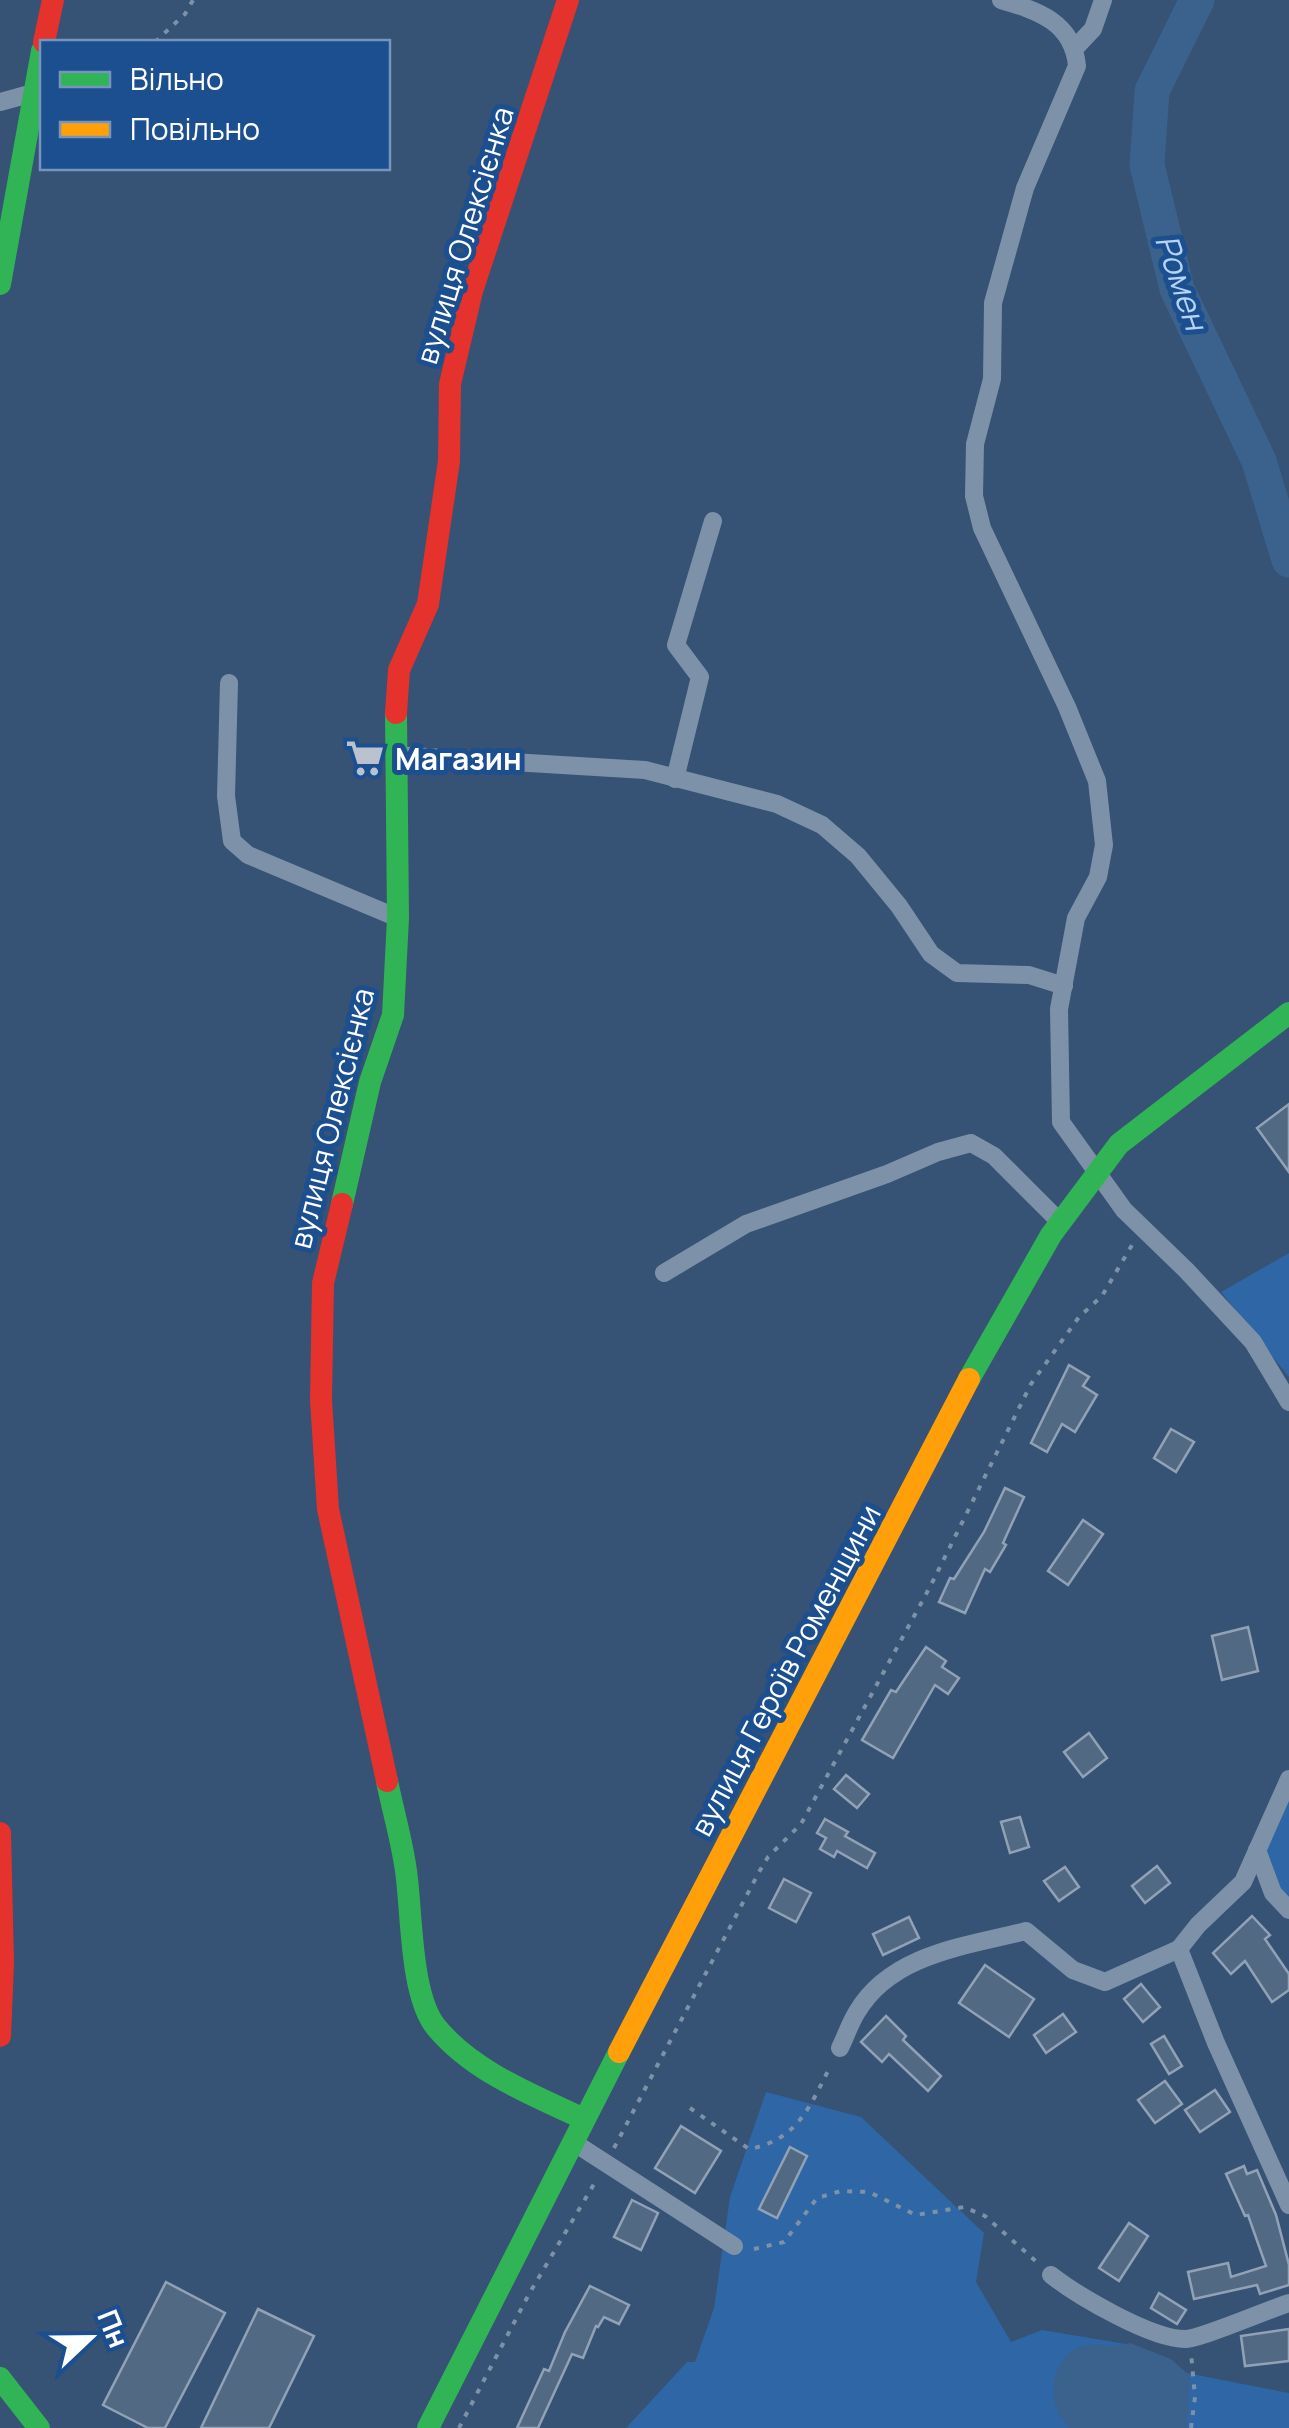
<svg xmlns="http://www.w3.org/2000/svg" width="1289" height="2428" viewBox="0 0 1289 2428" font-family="Manrope,sans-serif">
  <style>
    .green { fill: #2f66a5 }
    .water { fill: #3b618d }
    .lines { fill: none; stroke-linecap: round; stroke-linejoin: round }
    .river { stroke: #3b618d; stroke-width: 35 }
    .building { fill: #526984; stroke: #92a2b6; stroke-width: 2.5 }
    .path { stroke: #7d92a8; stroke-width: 4; stroke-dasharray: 5 8; stroke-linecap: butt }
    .street { stroke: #7d92a8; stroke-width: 18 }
    .fast { stroke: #30b455; stroke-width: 22 }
    .slow { stroke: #ff9f0a; stroke-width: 22 }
    .jam { stroke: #e5322d; stroke-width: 22 }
    .labels { text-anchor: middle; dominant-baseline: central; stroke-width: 10; stroke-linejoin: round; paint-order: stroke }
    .street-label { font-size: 30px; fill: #fff; stroke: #1b4f8f }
    .poi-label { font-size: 30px; font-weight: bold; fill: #fff; stroke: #1b4f8f; text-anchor: start }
    .water-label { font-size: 32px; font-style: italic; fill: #b5d3f5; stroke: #1b4f8f }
  </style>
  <rect width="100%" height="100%" fill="#365274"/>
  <g class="green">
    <polygon points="1289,1253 1289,1377 1221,1292"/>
    <polygon points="1289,1770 1289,1911 1265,1851"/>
    <polygon points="766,2092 861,2117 984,2233 976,2282 1011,2342 1042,2330 1132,2345 1187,2373 1289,2393 1289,2428 626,2428 687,2362 695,2362 714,2308 730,2197"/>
  </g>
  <path class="water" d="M1130,2343l41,16 19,17 -3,52h-118c-4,-6 -11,-14 -13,-21 -7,-19 0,-47 19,-58 16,-9 37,1 55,-6z"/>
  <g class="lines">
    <polyline class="river" points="1197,0 1152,91 1147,165 1177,289 1259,461 1289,560"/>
  </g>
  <g class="building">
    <polygon points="1289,1104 1289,1172 1257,1128"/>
    <polygon points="1069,1365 1089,1377 1083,1386 1097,1395 1075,1432 1062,1424 1047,1452 1031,1443"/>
    <polygon points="1171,1429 1194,1442 1176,1472 1154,1458"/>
    <polygon points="1005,1488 1024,1497 1003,1543 1006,1545 990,1572 985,1569 965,1613 939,1602 950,1578 954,1579 984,1532"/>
    <polygon points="1083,1520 1103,1534 1068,1585 1048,1571"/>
    <polygon points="1248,1627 1258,1671 1222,1680 1212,1636"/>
    <polygon points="926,1647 946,1661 942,1667 959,1678 948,1694 935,1685 893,1758 862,1740 891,1690 896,1692"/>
    <polygon points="1089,1733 1107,1758 1083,1777 1064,1752"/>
    <polygon points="846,1775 869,1794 857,1808 834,1789"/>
    <polygon points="1020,1817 1029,1847 1010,1853 1001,1822"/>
    <polygon points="825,1819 848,1832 845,1836 875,1853 867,1868 837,1851 834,1857 820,1849 826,1838 817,1833"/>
    <polygon points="1157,1866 1170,1883 1145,1903 1132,1886"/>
    <polygon points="1065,1867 1079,1887 1059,1901 1044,1881"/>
    <polygon points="784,1879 811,1893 796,1922 769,1908"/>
    <polygon points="1252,1916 1270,1935 1265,1939 1289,1974 1289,1990 1272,2002 1245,1961 1231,1974 1213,1953"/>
    <polygon points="909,1917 919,1938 883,1955 873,1934"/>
    <polygon points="985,1965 1034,1999 1009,2037 959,2003"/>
    <polygon points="1141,1984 1160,2007 1143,2022 1124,1999"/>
    <polygon points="1063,2014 1076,2032 1046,2053 1034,2035"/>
    <polygon points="886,2016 906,2036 903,2040 941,2076 928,2091 889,2054 882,2062 861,2042"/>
    <polygon points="1164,2036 1182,2066 1169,2074 1151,2044"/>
    <polygon points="1165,2081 1182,2104 1155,2123 1138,2100"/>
    <polygon points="1215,2090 1230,2112 1200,2132 1185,2110"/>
    <polygon points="681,2126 721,2151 695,2193 655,2168"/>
    <polygon points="790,2147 807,2156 777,2218 759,2209"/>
    <polygon points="1244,2166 1247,2174 1257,2170 1276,2215 1289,2265 1289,2285 1260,2294 1257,2285 1194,2299 1188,2272 1228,2263 1231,2277 1266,2266 1248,2215 1245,2216 1226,2174"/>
    <polygon points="632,2200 658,2213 641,2250 614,2237"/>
    <polygon points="1129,2223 1148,2236 1119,2281 1099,2268"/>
    <polygon points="166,2282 225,2313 165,2428 148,2428 103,2405"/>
    <polygon points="590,2286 629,2305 619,2324 604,2317 598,2327 596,2326 583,2358 572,2354 538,2428 517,2428 544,2369 549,2371 565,2332"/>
    <polygon points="1159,2293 1186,2310 1177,2324 1151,2308"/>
    <polygon points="258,2309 314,2336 269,2428 201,2428"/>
    <polygon points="1289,2329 1289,2361 1245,2366 1241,2336"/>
  </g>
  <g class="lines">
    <g class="path">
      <polyline points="155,42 185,14 193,0"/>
      <path d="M690,2108l59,41c49,-9 61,-43 82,-84"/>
      <polyline points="614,2148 759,1872 768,1857 801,1824 931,1585 1031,1384 1079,1317 1102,1296 1132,1245"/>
      <polyline points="754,2249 784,2242 817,2198 841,2191 869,2192 916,2215 964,2207 985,2216 1039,2264"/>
      <polyline points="459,2428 529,2294 597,2179"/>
      <polyline points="1191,2428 1195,2397 1191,2353"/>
    </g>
    <g class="street">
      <path d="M1001,0c37,11 72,22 76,66l-52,122 -32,115 -1,76 -17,65 -1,52 8,32 85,179 30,74 7,64 -6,32 -22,41 -17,91 2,113 63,88 63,61 66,71 36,60"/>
      <polyline points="1075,48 1093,29 1103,0"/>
      <polyline points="0,102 33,93"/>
      <polyline points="229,683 226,796 232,841 248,855 398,918"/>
      <polyline points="395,755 645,770 777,804 822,825 858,856 899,906 931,954 957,973 1029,975 1064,986"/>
      <polyline points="675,779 700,677 676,645 713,521"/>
      <polyline points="664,1273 746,1224 887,1174 938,1152 971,1143 994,1156 1060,1222"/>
      <polyline points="1289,1779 1243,1882 1198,1925 1179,1949 1216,2043 1289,2205"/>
      <polyline points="1257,1850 1273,1893 1289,1910"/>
      <path d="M840,2048c6,-12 10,-25 17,-36 34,-58 109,-66 169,-81l47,39 32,12 74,-33"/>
      <polyline points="573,2142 734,2246"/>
      <path d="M1051,2275c27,21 100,64 134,64 15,0 84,-30 104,-36"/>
    </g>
    <g class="fast">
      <polyline points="0,284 42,51"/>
      <polyline points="342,1204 370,1082 393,1015 398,918 396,713"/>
      <polyline points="969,1379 1051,1235 1119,1144 1289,1013"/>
      <path d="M387,1781c6,30 15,60 19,90 6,41 4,124 30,156 37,45 97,68 148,92"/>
      <polyline points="0,2378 39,2428"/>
      <polyline points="428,2428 619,2052"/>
    </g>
    <polyline class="slow" points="619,2052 969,1379"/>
    <g class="jam">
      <polyline points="44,42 53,0"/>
      <polyline points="396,713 399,670 428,604 449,461 450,384 472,291 568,0"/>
      <polyline points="342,1204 323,1283 321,1400 328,1509 387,1781"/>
      <polyline points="0,1833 3,1963 0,2036"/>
    </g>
  </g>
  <defs>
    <g id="supermarket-bare" transform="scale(3)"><path d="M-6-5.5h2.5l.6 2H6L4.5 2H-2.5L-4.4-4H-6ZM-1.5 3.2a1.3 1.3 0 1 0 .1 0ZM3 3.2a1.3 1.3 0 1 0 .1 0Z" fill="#b9c2ce" stroke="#1b4f8f" stroke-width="2.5" paint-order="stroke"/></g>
  </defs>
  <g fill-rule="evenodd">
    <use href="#supermarket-bare" x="365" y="758"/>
  </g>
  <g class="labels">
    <g class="street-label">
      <text transform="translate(464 235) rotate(-73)">вулиця Олексієнка</text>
      <text transform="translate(331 1118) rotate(-76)">вулиця Олексієнка</text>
      <text transform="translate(785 1670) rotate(-62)">вулиця Героїв Роменщини</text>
    </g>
    <g class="poi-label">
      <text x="395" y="758">Магазин</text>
    </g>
    <g class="water-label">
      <text transform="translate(1182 282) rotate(71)">Ромен</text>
    </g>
  </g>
  <rect x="40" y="40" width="350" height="130" fill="#1b4f8f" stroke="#7695bc" stroke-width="2.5"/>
  <rect x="60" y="72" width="50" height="15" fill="#30b455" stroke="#7695bc" stroke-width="2.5"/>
  <text x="130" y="90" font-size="30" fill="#ffffff">Вільно</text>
  <rect x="60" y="122" width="50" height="15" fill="#ff9f0a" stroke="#7695bc" stroke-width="2.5"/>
  <text x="130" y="140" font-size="30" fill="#ffffff">Повільно</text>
  <g transform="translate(90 2338) rotate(68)" stroke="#1b4f8f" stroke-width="8" paint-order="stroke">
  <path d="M0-8L18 38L0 25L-18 38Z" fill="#ffffff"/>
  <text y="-15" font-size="28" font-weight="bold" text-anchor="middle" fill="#ffffff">Пн</text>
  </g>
</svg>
